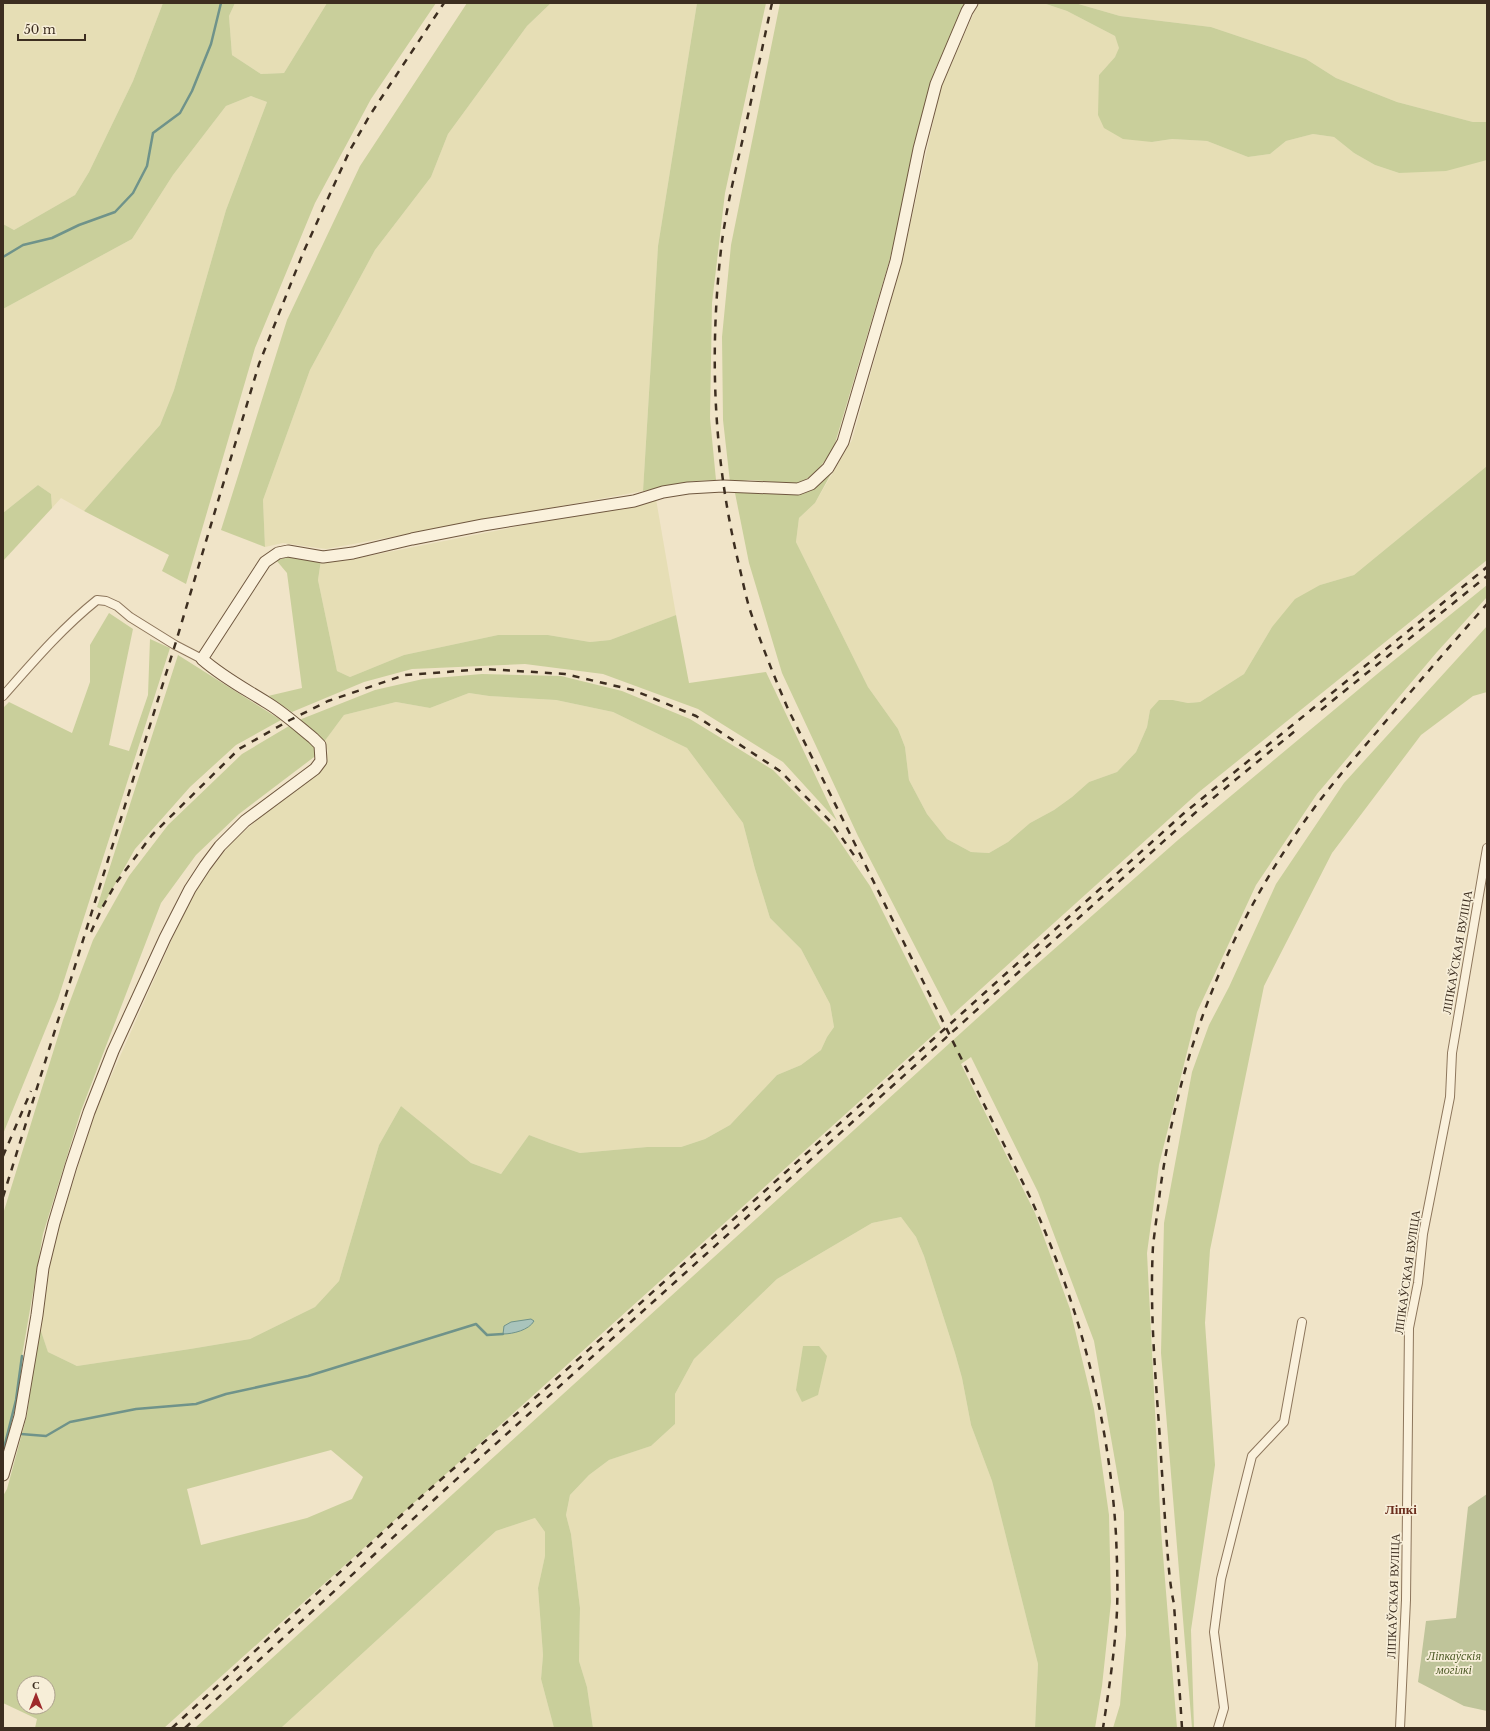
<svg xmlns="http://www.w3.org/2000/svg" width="1490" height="1731" viewBox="0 0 1490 1731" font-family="'Libre Baskerville',serif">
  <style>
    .farmland { fill: #e6deb5 }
    .green { fill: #c9cf9b; fill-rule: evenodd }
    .cemetery { fill: #bfc49a }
    .water { fill: #a9c4bc; stroke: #6f938a }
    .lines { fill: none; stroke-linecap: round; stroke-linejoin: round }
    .stream { stroke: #6f938a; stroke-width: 2.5 }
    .street-casing { stroke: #8d765c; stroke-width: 10 }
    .secondary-casing { stroke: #6f573f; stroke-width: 13 }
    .street { stroke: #faf1dc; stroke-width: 8 }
    .secondary { stroke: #faf1dc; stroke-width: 11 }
    .rail { stroke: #3d2e20; stroke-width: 2.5; stroke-dasharray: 7 7; stroke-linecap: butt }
    .labels { text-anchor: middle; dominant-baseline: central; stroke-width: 3.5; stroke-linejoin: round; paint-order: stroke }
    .street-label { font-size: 12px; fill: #3d2e20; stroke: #f7eed8 }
    .park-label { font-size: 12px; font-style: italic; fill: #4d5a26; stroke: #f7eed8 }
    .neighbourhood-label { font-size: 13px; font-weight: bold; fill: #6b2e1e; stroke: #f7eed8 }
  </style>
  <rect width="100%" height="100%" fill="#f0e4c8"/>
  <g class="farmland">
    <polygon points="3,3 163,3 133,81 89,172 75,195 14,230 3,224"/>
    <polygon points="235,3 327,3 284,73 261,74 232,55 229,16"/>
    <polygon points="551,3 697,3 658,246 643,491 326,549 283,543 265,547 263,500 310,370 375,250 431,177 448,134 527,26"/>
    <polygon points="980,3 1043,3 1067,11 1115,36 1120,48 1115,57 1099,75 1152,142 1172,139 1207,141 1248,157 1270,154 1286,141 1313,134 1334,137 1354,153 1375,165 1399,173 1487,160 1487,466 1354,575 1320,585 1272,627 1244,674 1200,702 1188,703 1173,700 1150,710 1147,727 1136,752 1117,772 1089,782 1072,797 1054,810 1030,823 1008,842 989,853 971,852 947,839 927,814 909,780 905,747 898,729 868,687 796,542 799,518 815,503 852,440 902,261 941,87 977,6"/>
    <polygon points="1075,3 1487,3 1487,122 1473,122 1397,102 1336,78 1306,59 1211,27 1120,16"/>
    <polygon points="251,96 267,102 226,210 174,390 160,425 84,511 61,498 52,508 51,494 38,485 3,513 3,309 132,239 173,175 226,106"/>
    <polygon points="656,499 676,615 610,640 590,642 548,635 498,635 404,655 350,677 337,671 318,580 321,560 343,561"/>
    <polygon points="469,693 489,696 556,700 613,712 687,748 743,823 755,869 770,918 801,949 830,1004 834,1027 827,1037 821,1050 801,1065 777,1075 730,1125 705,1139 681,1147 647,1147 580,1153 550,1143 529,1135 501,1174 471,1163 401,1106 379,1145 339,1281 315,1307 250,1339 190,1349 77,1366 48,1352 39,1325 54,1243 94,1115 192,894 231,843 265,813 324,768 328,751 324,742 344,715 396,702 430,708"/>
    <polygon points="901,1217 916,1237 924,1256 955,1353 962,1378 971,1425 992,1481 1038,1664 1035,1728 593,1728 587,1687 579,1661 580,1608 571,1534 566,1515 570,1495 589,1475 609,1460 651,1446 675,1424 675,1394 694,1359 777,1279 872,1223"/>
    <polygon points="535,1518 545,1532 545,1556 538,1588 543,1655 541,1679 554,1728 281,1728 496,1531"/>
  </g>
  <g class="green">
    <polygon points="163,3 235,3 229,16 232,55 261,74 284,73 327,3 436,3 371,99 315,203 255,348 186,584 162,571 169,555 84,511 160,425 174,390 226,210 267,102 251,96 226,106 173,175 132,239 3,309 3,224 14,230 75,195 89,172 133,81"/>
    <polygon points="467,3 551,3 527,26 448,134 431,177 375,250 310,370 263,500 265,547 221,530 287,320 360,166"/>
    <polygon points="697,3 766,3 725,193 712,303 710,418 716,480 694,481 643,491 658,246"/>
    <polygon points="780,3 967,3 964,8 935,70 889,262 833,450 817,471 800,484 750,480 730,482 723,420 722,337 731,245"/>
    <polygon points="1043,3 1075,3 1120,16 1211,27 1306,59 1336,78 1397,102 1473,122 1487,122 1487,160 1446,171 1399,173 1375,165 1354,153 1334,137 1313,134 1286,141 1270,154 1248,157 1207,141 1172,139 1152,142 1123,139 1104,128 1098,115 1099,75 1115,57 1119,48 1115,36 1067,11"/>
    <polygon points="1487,466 1487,560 1199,792 951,1016 858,836 782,673 749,563 735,493 754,492 792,495 805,493 832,472 815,503 799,518 796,542 868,687 898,729 905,747 909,780 927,814 947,839 971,852 989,853 1008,842 1030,823 1054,810 1072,797 1089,782 1117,772 1136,752 1147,727 1150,710 1159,700 1173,700 1188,703 1200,702 1244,674 1272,627 1295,599 1320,585 1354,575"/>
    <polygon points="38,485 51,494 52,508 3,561 3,513"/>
    <polygon points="295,555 321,560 318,580 337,671 350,677 404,655 498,635 548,635 590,642 610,640 676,615 689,683 766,672 837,821 783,762 698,709 603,674 525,664 412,669 364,682 292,712 268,696 302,688 287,573 276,560"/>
    <polygon points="1487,585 1487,597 1437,652 1317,794 1256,885 1197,1012 1159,1165 1147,1253 1161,1530 1177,1728 1113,1728 1120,1705 1126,1635 1124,1512 1094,1341 1038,1192 971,1057 961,1064 1035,1213 1070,1309 1094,1409 1109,1515 1111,1602 1102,1686 1095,1728 1035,1728 1038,1664 992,1481 971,1425 962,1378 955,1353 924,1256 916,1237 901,1217 872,1223 777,1279 694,1359 675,1394 675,1424 651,1446 609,1460 589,1475 570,1495 566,1515 571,1534 580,1608 579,1661 587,1687 593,1728 554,1728 541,1679 543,1655 538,1588 545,1556 545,1532 535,1518 496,1531 281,1728 195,1728 1027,973 1178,840 1382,670"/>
    <polygon points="109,613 133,629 109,745 129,751 148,695 150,639 170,648 58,999 3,1134 3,708 9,702 72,733 90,682 90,645"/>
    <polygon points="1487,626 1487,692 1473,696 1421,735 1332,853 1264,986 1210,1250 1205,1323 1215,1465 1191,1630 1194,1728 1192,1728 1161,1353 1164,1223 1192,1072 1209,1025 1229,987 1276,884 1344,783"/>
    <polygon points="178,655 281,720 236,745 190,787 135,849 101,909 97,907"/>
    <path d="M482,674l79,2 61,15 68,28 83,51 59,60 38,56 71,142 -777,700h-129l2,-9 -34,-16v-207l4,-7 20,-74 12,-90 9,27 29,14 113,-17 60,-10 65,-32 24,-26 40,-136 22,-39 70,57 30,11 28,-39 21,8 30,10 67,-6h34l24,-8 25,-14 47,-50 24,-10 20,-15 6,-13 7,-10 -4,-23 -29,-55 -31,-31 -15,-49 -12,-46 -56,-75 -74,-36 -57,-12 -67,-4 -20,-3 -39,15 -34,-6 -52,13 -20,27 -25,-22 76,-30 48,-11zM331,1450l32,27 -11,22 -45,19 -106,27 -14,-56zM24,1683h24v24h-24z"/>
    <polygon points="289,726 315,744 318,754 239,814 196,855 161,903 81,1111 43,1234 22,1356 16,1400 3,1452 3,1214 63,1020 93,940 129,876 168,825 242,754"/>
    <polygon points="803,1346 819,1346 827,1356 818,1395 802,1402 796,1390"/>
  </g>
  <polygon class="cemetery" points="1487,1494 1487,1711 1464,1706 1418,1682 1426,1621 1456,1618 1468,1507"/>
  <path class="water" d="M531,1319l3,2c-5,9 -21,13 -31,13l1,-8 7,-4z"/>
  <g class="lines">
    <g class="stream">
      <polyline points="3,257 23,245 52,238 79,225 115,212 133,193 147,166 153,133 180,113 192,91 211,44 221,3"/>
      <polyline points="21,1434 46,1436 70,1422 136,1409 196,1404 226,1394 308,1376 476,1324 487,1335 503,1334"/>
      <polyline points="3,1452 16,1400 22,1356"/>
    </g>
    <g class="street-casing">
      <g id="street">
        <path d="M3,696c30,-34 59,-68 94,-96l9,1 11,5 13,11 45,28 27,14"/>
        <polyline points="1218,1728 1224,1708 1214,1632 1221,1579 1252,1456 1284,1422 1302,1322"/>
        <polyline points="1400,1728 1406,1600 1409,1328 1418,1283 1423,1234 1450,1097 1452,1053 1487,848"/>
      </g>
    </g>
    <g class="secondary-casing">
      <path id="secondary" d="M3,1475l17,-59 17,-101 6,-47 11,-45 17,-57 18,-54 24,-61 52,-113 25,-49 15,-23 15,-20 25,-25 70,-52 6,-8 -1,-16 -7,-7c-15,-12 -30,-26 -47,-36 -24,-15 -42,-24 -64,-43l63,-97 13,-9 10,-2 35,6 30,-4 59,-14 71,-14 151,-24 29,-9 25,-4 35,-2 75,3 13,-5 17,-16 15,-26 53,-181 23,-112 17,-65 31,-73 5,-8"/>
    </g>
    <use href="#street" class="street"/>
    <use href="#secondary" class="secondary"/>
    <g class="rail">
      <path d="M772,3c-10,45 -19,90 -29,135 -8,34 -16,68 -21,103 -13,108 -9,214 16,320 4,16 7,33 12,49 11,34 24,66 38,99l242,488c49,107 79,220 86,338 1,25 2,51 1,76 -2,39 -8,78 -14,117"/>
      <polyline points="1321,710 1487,576"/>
      <polyline points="91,932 102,908 116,883 152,835 239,749 290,720 328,701 405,675 486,669 565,674 633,690 696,716 780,771 831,822 858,861"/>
      <polyline points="3,1156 31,1091"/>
      <polyline points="3,1197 175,645 259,364 303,253 350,150 370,115 444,3"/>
      <polyline points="172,1728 422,1496 544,1390 1183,814 1487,567"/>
      <polyline points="185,1728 449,1486 1195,813 1295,731"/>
      <path d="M1182,1728l-8,-124c-5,-23 -6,-47 -8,-71 -3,-40 -5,-81 -8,-121 -4,-55 -8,-111 -5,-166 2,-18 5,-37 7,-55 19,-138 67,-262 149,-376 20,-28 44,-55 66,-81 37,-44 74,-87 112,-130"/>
    </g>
  </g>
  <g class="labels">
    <g class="street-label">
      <text transform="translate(1457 952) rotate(-80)">ЛІПКАЎСКАЯ ВУЛІЦА</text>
      <text transform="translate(1407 1272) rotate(-82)">ЛІПКАЎСКАЯ ВУЛІЦА</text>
      <text transform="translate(1393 1596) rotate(-88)">ЛІПКАЎСКАЯ ВУЛІЦА</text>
    </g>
    <g class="park-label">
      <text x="1454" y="1655">Ліпкаўскія<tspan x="1454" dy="14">могілкі</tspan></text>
    </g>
    <g class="neighbourhood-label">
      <text x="1401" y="1509">Ліпкі</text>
    </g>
  </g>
  <rect width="1490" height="1731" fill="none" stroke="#3d2e20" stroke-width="8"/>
  <g transform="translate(36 1695)"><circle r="19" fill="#f7eed8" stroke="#ada18e"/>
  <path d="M0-3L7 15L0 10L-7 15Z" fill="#9e2a2b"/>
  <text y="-6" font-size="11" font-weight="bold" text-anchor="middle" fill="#3d2e20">С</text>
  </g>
  <path d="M18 34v6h67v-6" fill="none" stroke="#3d2e20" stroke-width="2"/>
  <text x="24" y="34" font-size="12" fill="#3d2e20" stroke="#f7eed8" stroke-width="3" paint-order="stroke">50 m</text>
</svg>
